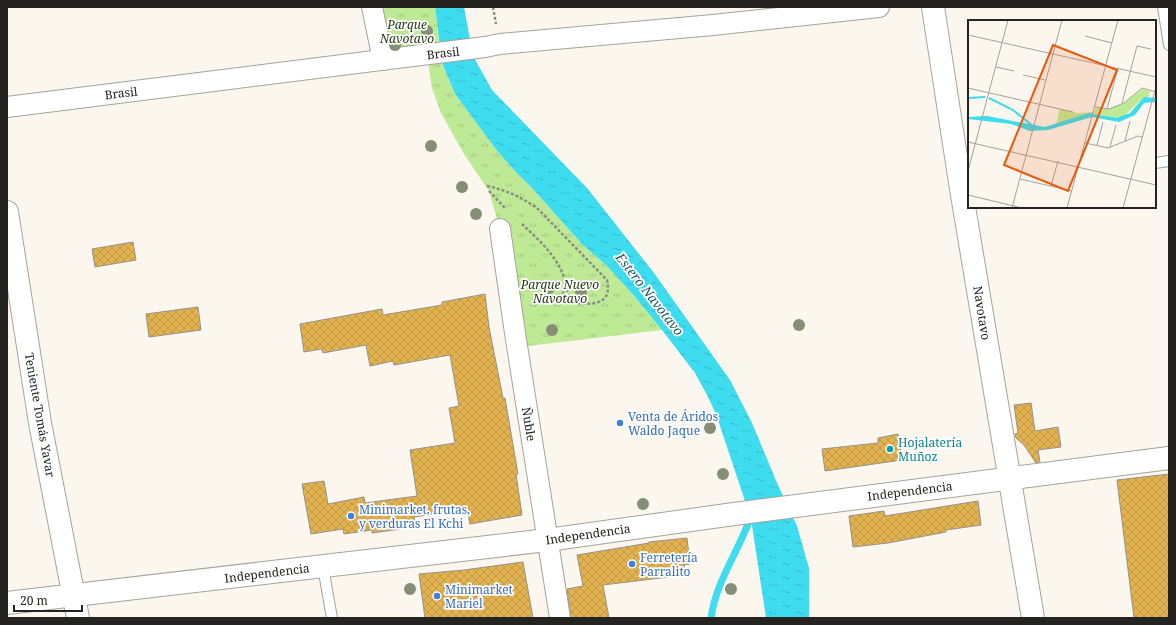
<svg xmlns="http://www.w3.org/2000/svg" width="1176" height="625" viewBox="0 0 1176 625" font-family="'Noto Serif',serif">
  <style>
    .park { fill: url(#park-tufts) }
    .water { fill: url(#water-ripples) }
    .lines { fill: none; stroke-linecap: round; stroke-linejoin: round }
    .stream { stroke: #3ddcee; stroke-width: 7 }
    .building { fill: url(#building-cross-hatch); stroke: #96928b }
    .service-casing { stroke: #a7a39c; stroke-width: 12 }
    .minor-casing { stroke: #a7a39c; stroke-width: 22 }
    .tertiary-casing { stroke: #a7a39c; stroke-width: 24 }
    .path { stroke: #8e8b85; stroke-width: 2.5; stroke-dasharray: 3 2; stroke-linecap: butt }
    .service { stroke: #fff; stroke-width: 10 }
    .minor { stroke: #fff; stroke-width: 20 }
    .tertiary { stroke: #fff; stroke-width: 22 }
    .tree { fill: #868e76 }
    .shop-dot { fill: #3f7fe0; stroke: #fff; stroke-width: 1.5 }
    .culture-dot { fill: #0f9aa8; stroke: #fff; stroke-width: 1.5 }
    .labels { text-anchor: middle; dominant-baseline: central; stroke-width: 3.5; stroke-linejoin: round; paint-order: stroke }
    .park-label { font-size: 12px; font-style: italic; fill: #273914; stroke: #fff }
    .street-label { font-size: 12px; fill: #242320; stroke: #fff }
    .shop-label { font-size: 12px; fill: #366cbe; stroke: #fff; text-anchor: start }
    .culture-label { font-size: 12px; fill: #0d838f; stroke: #fff; text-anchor: start }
    .water-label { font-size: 13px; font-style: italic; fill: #195960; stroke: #fff }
    .inset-river { fill: none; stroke: #3ddcee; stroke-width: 2 }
    .inset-road { fill: none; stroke: #a5a29c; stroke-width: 1 }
    .view { fill: #e8590c; fill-opacity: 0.15; stroke: #e8590c; stroke-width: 2 }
    .inset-edge { fill: none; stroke: #242320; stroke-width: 2 }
  </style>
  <defs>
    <pattern id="park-tufts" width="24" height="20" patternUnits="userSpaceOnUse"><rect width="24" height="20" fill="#beea96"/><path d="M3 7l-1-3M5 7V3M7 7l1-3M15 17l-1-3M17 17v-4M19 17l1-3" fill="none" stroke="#a3c881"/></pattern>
    <pattern id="water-ripples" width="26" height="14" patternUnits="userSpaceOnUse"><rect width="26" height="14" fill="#3ddcee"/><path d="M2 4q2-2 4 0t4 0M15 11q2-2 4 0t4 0" fill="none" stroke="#36bccc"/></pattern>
    <pattern id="building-cross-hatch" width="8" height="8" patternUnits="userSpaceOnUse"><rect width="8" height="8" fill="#e1b24f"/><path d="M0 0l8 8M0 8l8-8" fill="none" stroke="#c19945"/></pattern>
  </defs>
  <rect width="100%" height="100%" fill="#fbf6ee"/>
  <polygon class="park" points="375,7 435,7 441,62 455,94 495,148 512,168 531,187 583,245 607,266 636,298 662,330 520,347 500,229 489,191 464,154 441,113 432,88 427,55 386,54"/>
  <polygon class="water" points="435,7 464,7 473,56 492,90 587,188 654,273 730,380 752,423 777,483 797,526 809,568 809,618 766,618 751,519 716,414 707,395 695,373 662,330 636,298 607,266 583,245 531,187 512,168 495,148 455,94 442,63"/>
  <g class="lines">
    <path class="stream" d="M711,618c5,-37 28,-67 40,-102"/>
  </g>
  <g class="building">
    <polygon points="133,242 136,260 95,267 92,249"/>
    <polygon points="485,294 489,327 503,398 505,398 518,474 516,474 522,515 470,524 467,509 414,517 415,527 372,533 372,530 344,534 343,529 311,534 302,484 324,481 328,504 364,497 365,503 417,496 410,450 455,443 449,408 459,406 450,355 394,365 393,361 370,366 366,345 323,353 322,349 304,352 300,324 382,309 383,315 442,305 442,302"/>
    <polygon points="198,307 201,330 149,337 146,314"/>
    <polygon points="1031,403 1035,431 1058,427 1061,447 1038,450 1040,462 1036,463 1024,445 1016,438 1015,434 1018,433 1014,405"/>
    <polygon points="898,434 902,460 825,471 822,449 878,443 878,438"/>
    <polygon points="1169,474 1169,618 1134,618 1117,480"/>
    <polygon points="978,501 981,525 946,530 946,532 888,543 853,547 849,516 884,511 885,516"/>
    <polygon points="687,538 690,564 684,565 685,575 603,585 609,618 571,618 567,589 583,586 577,555 649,543 649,542"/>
    <polygon points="523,562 533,618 425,618 419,574 464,570"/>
  </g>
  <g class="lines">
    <g class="service-casing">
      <g id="service">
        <polyline points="1163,7 1169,45"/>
        <polyline points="1155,163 1169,161"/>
        <polyline points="323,567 332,618"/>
      </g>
    </g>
    <g class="minor-casing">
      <g id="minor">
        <polyline points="372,7 383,60"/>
        <polyline points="7,107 485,47 500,44 713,25 879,7"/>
        <polyline points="500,229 515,333 560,618"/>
      </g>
    </g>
    <g class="tertiary-casing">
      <g id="tertiary">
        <polyline points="933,7 961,189 1033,618"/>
        <polyline points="7,212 40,423 78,618"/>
        <polyline points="7,603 547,540 734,514 1169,458"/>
      </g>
    </g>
    <g class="path">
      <polyline points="493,7 496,24"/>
      <path d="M487,186c19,4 34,11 50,22l70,72c8,34 -34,23 -53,18"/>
      <polyline points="489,191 505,208"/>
      <path d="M522,224c19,18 42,38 45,67l-13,7 -22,7"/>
    </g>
    <use href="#service" class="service"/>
    <use href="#minor" class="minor"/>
    <use href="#tertiary" class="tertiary"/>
  </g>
  <g class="tree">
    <circle cx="427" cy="31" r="6"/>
    <circle cx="395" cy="45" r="6"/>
    <circle cx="431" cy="146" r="6"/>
    <circle cx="462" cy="187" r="6"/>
    <circle cx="476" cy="214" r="6"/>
    <circle cx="549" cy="288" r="6"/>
    <circle cx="581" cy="292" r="6"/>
    <circle cx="799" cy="325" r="6"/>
    <circle cx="552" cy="330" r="6"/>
    <circle cx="710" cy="428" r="6"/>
    <circle cx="723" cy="474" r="6"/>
    <circle cx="643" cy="504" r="6"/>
    <circle cx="410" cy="589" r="6"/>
    <circle cx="731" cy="589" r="6"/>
  </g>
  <g class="shop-dot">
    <circle cx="620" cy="423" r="4"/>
    <circle cx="351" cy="516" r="4"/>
    <circle cx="632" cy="564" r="4"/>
    <circle cx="437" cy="596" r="4"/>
  </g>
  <circle class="culture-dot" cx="890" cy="449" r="4"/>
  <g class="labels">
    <g class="park-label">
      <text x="407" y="24">Parque<tspan x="407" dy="14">Navotavo</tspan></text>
      <text x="560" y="284">Parque Nuevo<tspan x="560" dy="14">Navotavo</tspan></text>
    </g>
    <g class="street-label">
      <text transform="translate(443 53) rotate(-7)">Brasil</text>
      <text transform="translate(121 93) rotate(-7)">Brasil</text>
      <text transform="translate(982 313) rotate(81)">Navotavo</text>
      <text transform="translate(40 415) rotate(80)">Teniente Tomás Yavar</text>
      <text transform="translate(529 424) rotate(81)">Ñuble</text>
      <text transform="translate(910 491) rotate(-7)">Independencia</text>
      <text transform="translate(588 534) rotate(-8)">Independencia</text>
      <text transform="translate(267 573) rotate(-7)">Independencia</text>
    </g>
    <g class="shop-label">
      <text x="628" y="416">Venta de Áridos<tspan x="628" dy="14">Waldo Jaque</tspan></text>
      <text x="359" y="509">Minimarket, frutas,<tspan x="359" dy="14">y verduras El Kchi</tspan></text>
      <text x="640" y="557">Ferretería<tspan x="640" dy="14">Parralito</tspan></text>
      <text x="445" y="589">Minimarket<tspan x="445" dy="14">Mariel</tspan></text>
    </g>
    <g class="culture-label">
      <text x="898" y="442">Hojalatería<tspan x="898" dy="14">Muñoz</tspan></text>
    </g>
    <g class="water-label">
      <text transform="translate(650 294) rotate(52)">Estero Navotavo</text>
    </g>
  </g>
  <g transform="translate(968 20)">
    <rect width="188" height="188" fill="#fbf6ee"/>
    <path d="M174,69l8,2 -1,6 -7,2 -19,18 -9,1 -22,-5 -36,12 4,-16 17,4 17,-1 2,-4 13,1 15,-6z" fill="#beea96"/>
    <path d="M176,77l12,1v4l-12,1 -9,12 -16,7 -27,-5 -44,13 -18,1 -19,-7 -43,-5v-2l19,-1 58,11 44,-14 27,5 14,-5z" fill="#3ddcee"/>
    <path class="inset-river" d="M0,78l17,-1M21,78l24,12 20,16"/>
    <path class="inset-road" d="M0,15l188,42M117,16l27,7M28,47l18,4M55,55l22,5M0,68l105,24M154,83l15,-57 14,3M127,87l14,2 15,-6 18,-15 14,4M139,89l11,-41M157,121l5,-20M0,122l188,43M117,123l23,5 30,-12 4,1M129,125l6,-23M142,127l6,-22M0,151l40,-151M52,159l52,12M83,166l7,-25M0,175l54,13M44,188l50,-188M99,188l51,-188M155,188l33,-121"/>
    <path class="view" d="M85,25l64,25 -49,121 -64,-26z"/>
    <rect width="188" height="188" class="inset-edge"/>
  </g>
  <rect width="1176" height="625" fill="none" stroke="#242320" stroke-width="16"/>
  <path d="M14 605v6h68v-6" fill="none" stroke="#242320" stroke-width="2"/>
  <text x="20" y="605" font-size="12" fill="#242320" stroke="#ffffff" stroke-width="3" paint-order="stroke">20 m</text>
</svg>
